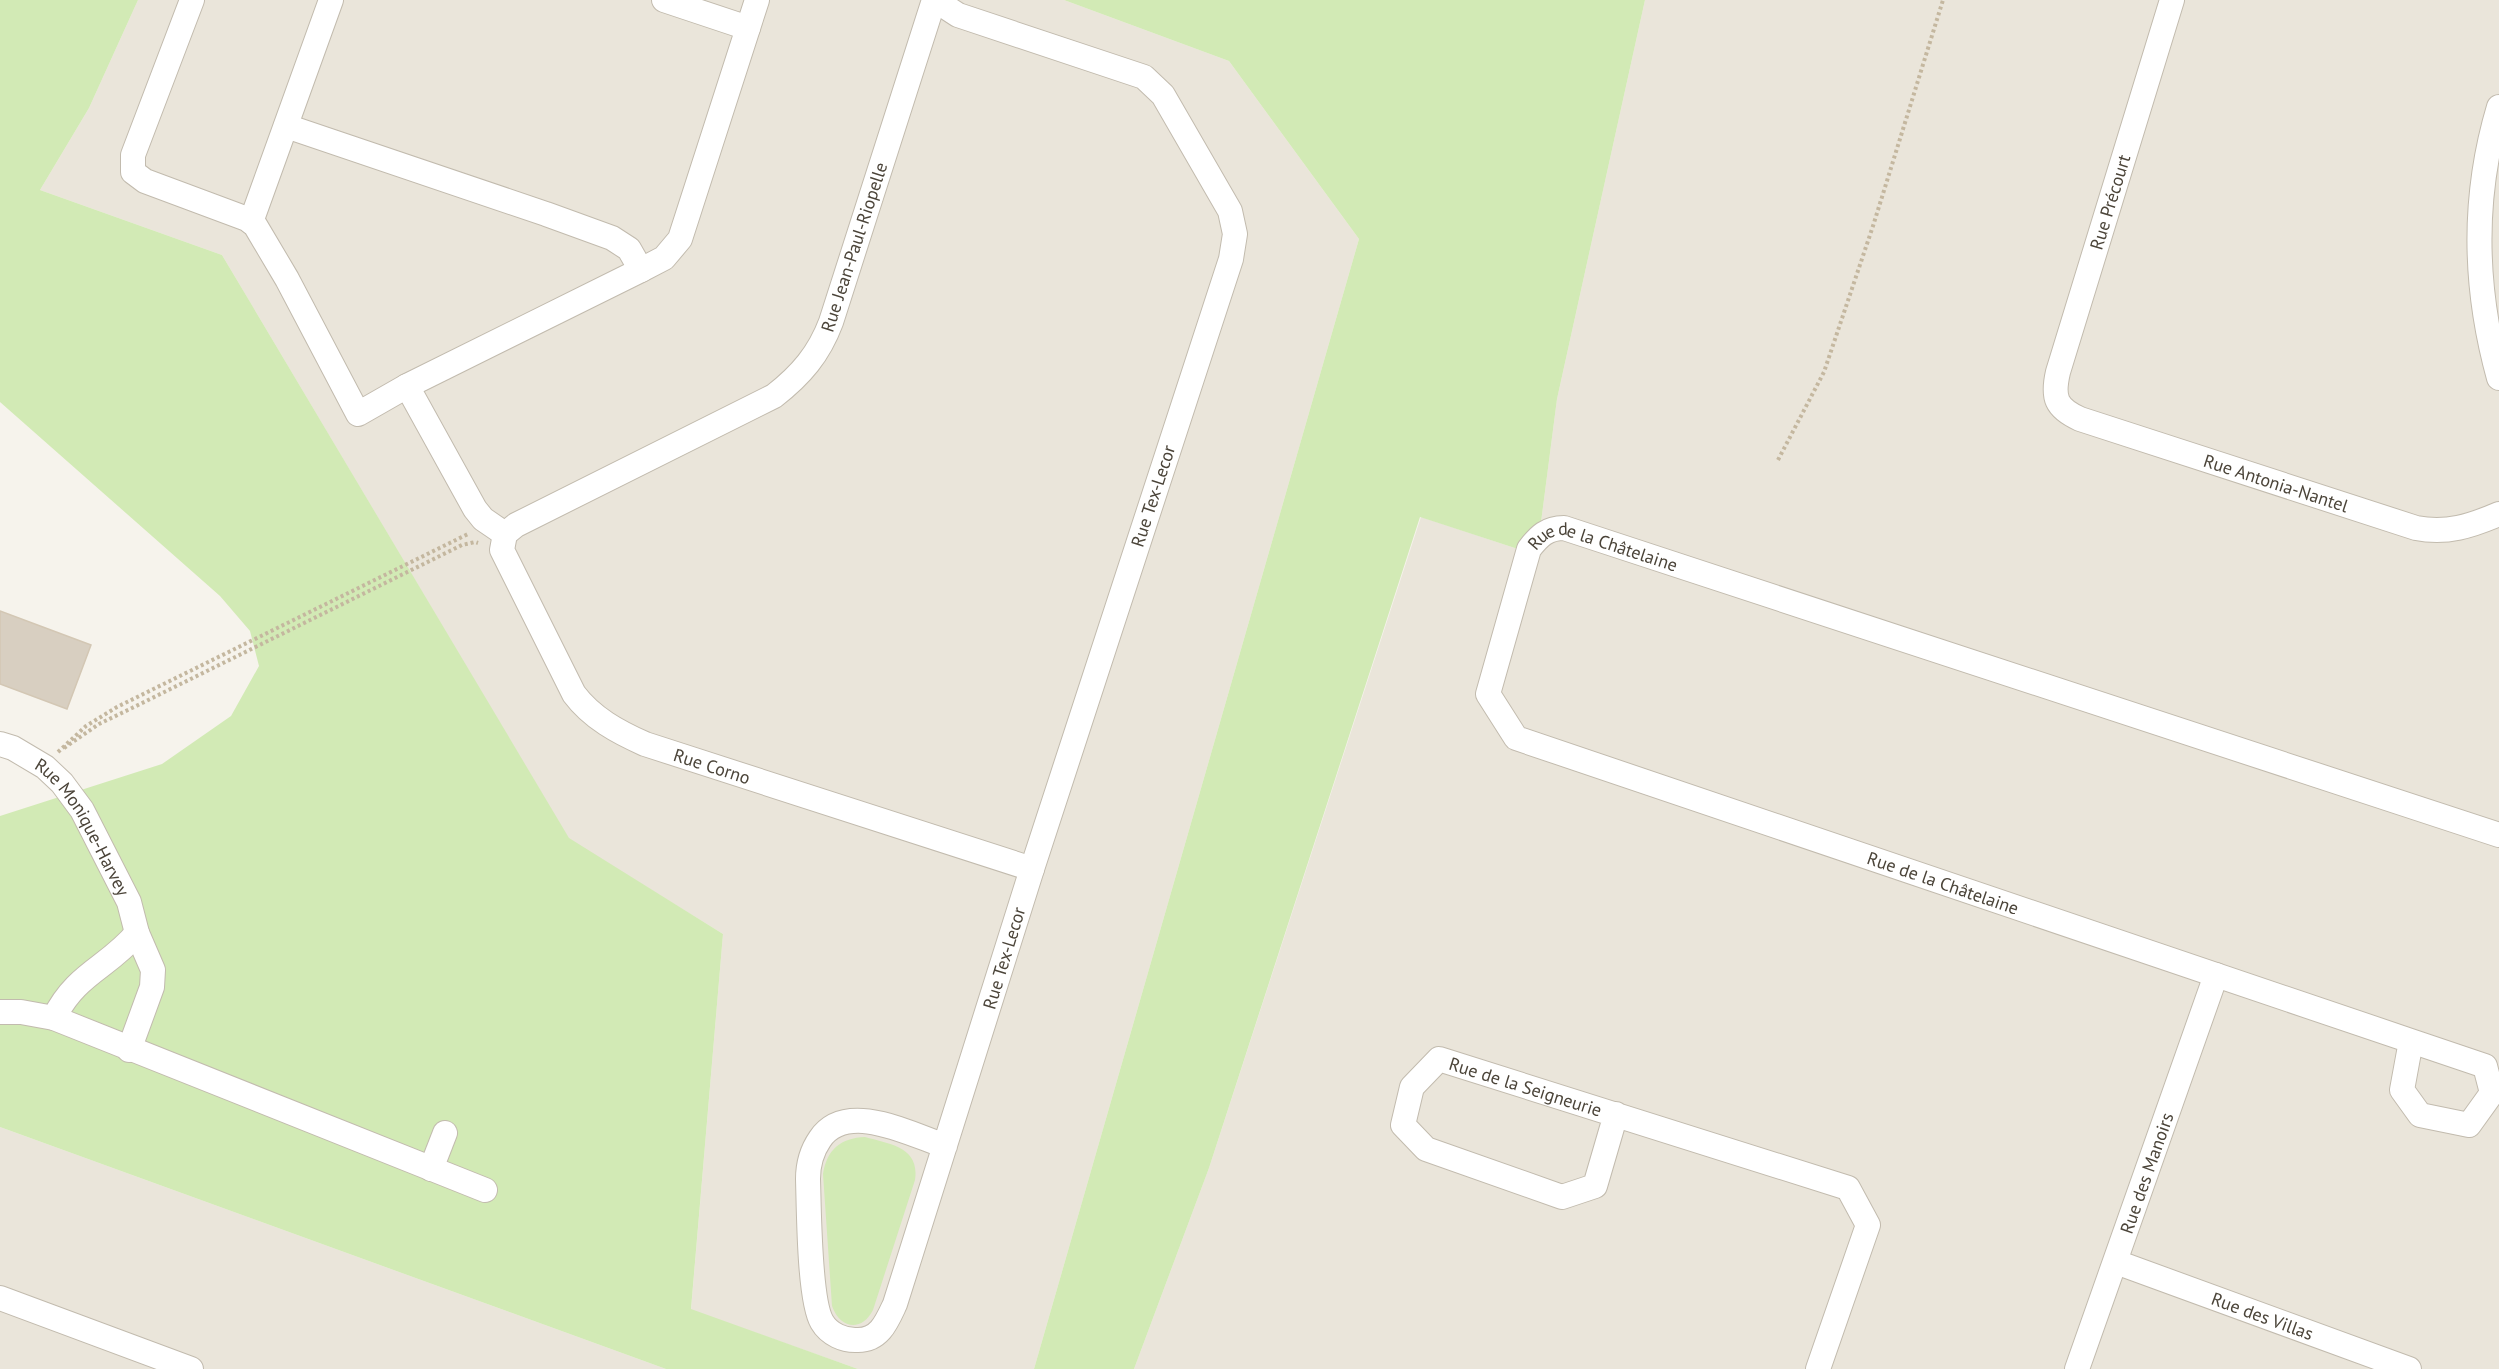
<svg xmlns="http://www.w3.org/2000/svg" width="2499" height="1369" viewBox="0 0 2499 1369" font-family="'PT Sans',sans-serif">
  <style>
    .residential { fill: #eae5da }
    .green { fill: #d2eab5 }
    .building { fill: #d8cfc1; stroke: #d3c7b4; stroke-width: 1.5 }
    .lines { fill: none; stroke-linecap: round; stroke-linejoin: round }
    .minor-casing { stroke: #c2bbae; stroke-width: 26 }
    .path { stroke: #c4b79f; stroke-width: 4; stroke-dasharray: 3 3; stroke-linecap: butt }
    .minor { stroke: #fff; stroke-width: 24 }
    .labels { text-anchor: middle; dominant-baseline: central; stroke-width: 4.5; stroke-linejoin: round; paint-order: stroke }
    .street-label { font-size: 18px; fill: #4b4439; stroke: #fff }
  </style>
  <rect width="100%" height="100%" fill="#f6f3ec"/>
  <g class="residential">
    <polygon points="138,0 1064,0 1229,61 1359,239 1034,1369 858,1369 691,1310 723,934 569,839 222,255 40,190 89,108"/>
    <polygon points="1645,0 2499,0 2499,1369 1134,1369 1209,1168 1421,517 1521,550 1540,530 1557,399"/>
    <polygon points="0,1127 666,1369 0,1369"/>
  </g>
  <g class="green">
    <polygon points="0,0 138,0 89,108 40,190 222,255 569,838 723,934 691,1309 858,1369 666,1369 0,1127 0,816 162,764 231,716 259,666 250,631 220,596 0,402"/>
    <polygon points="1064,0 1645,0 1557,399 1540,530 1521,550 1420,517 1209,1168 1134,1369 1034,1369 1359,239 1229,61"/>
    <path d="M865,1137c25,7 55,10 50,43l-42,130c-11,22 -33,19 -41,-4l-9,-132c4,-25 18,-36 42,-37z"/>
  </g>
  <polygon class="building" points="0,611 91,645 67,709 0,684"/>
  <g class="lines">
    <g class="minor-casing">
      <g id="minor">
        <polyline points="192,0 133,155 133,172 145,181 247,219 255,225 287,279 358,414 407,386"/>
        <polyline points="664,0 748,28"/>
        <path id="s1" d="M934,0l-103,322c-12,32 -30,53 -57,74l-258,129 -11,9 -3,16 72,144c18,24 44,38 71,50l387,125"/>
        <path d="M935,0l23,15 186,62 19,18 67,116 5,23 -4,25 -199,610 -137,435c-8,17 -15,36 -37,36 -14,1 -29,-6 -36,-18 -13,-22 -13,-113 -14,-143 0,-14 3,-27 12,-40 26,-39 90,-5 125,7"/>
        <path id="s2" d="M2172,0l-114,372c-6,26 -2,36 22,47l336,109c31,6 55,-2 83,-14"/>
        <path d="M2499,107c-27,90 -25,181 0,271"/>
        <polyline points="286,126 546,214 612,238 629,249 641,270"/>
        <polyline points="251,222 331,0"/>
        <polyline points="505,534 483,519 475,509 407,386 641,270 664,258 680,239 757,0"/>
        <path id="s3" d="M0,744l13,4 32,19 17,16 20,27 47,92 8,31 16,37 -1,17 -23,63"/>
        <polyline points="0,1012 21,1012 54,1018 485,1190"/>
        <path d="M54,1018c22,-45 54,-50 83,-85"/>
        <path id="s4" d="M2411,1041l-9,49 18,25 49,10 23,-32 -7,-27 -74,-25 -895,-303 -28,-44 41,-145c10,-13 18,-21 35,-21l935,307"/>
        <path id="s5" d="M1616,1114l-21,72 -33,11 -136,-48 -23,-24 9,-38 27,-28 409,129 20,37 -50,144"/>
        <polyline points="431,1169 445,1133"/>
        <path id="s6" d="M2116,1262l293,107"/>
        <polyline points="0,1298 191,1369"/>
        <path id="s7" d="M2077,1369l139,-394"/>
      </g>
    </g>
    <g class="path">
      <polyline points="1778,460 1824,372 1873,226 1943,0"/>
      <polyline points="64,748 99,724 132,708 462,545 475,542 478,543"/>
      <polyline points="58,752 86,726 117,707 468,534"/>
    </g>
    <use href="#minor" class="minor"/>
  </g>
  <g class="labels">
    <g class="street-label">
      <text transform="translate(2110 202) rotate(-73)">Rue Précourt</text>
      <text transform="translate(854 247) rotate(-72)">Rue Jean-Paul-Riopelle</text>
      <text stroke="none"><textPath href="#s2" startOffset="654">Rue Antonia-Nantel</textPath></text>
      <text transform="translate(1153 496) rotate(-72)">Rue Tex-Lecor</text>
      <text stroke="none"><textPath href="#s4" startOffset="1506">Rue de la Châtelaine</textPath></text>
      <text stroke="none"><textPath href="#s1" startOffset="1071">Rue Corno</textPath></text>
      <text stroke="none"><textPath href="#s3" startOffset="122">Rue Monique-Harvey</textPath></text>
      <text transform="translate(1943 883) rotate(19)">Rue de la Châtelaine</text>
      <text transform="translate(1004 958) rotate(-73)">Rue Tex-Lecor</text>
      <text stroke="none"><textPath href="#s5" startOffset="456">Rue de la Seigneurie</textPath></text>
      <text stroke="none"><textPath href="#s7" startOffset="208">Rue des Manoirs</textPath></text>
      <text stroke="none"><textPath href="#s6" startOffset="156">Rue des Villas</textPath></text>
    </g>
  </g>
</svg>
